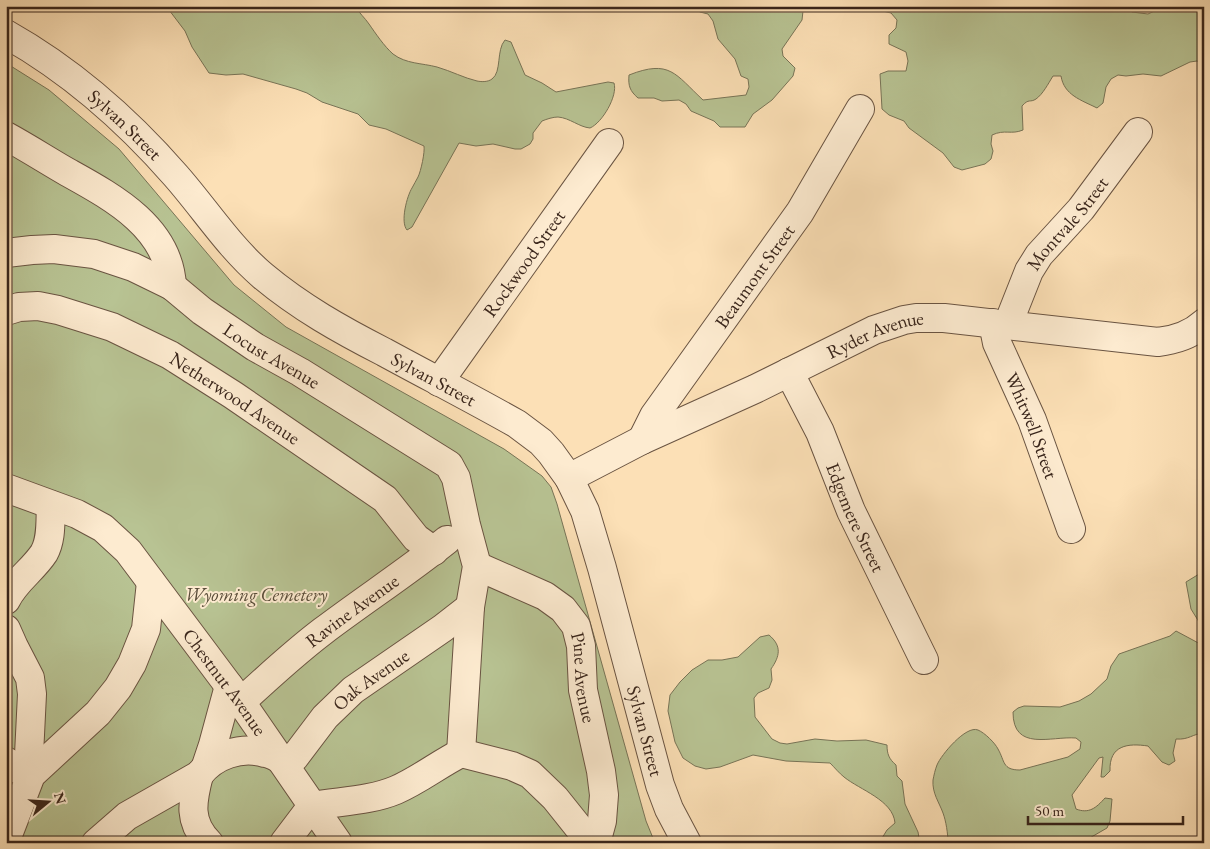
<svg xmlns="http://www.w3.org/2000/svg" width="1210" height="849" viewBox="0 0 1210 849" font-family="'EB Garamond',serif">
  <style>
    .green { fill: #b8c393; stroke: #787457 }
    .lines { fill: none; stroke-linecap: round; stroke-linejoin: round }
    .minor-casing { stroke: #6a5442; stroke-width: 30 }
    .minor { stroke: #fdebd0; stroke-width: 28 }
    .labels { text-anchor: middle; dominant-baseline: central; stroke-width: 4; stroke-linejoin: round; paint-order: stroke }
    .street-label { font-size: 19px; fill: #39251b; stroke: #fdebd0 }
    .park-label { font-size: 19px; font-style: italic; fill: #594c39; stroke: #fdebd0 }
  </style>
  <rect width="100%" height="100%" fill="#fce0b6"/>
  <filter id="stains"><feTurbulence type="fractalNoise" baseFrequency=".004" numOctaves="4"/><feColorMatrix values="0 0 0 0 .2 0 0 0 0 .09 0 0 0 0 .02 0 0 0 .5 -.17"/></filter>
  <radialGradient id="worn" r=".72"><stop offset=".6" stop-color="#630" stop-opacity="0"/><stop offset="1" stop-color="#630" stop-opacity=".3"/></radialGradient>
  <g class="green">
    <path d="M166,6h189c4,7 10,12 14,18 7,10 15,22 24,30 13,10 29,9 44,13 14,4 27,11 40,14 5,1 11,1 15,-2 10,-7 4,-29 13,-39l6,2 14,33 17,8 14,9 52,-10 6,1c4,13 -12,40 -24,45 -11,-1 -20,-10 -32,-11 -5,0 -11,2 -16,4l-9,12v6l-3,5 -9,5h-6l-22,-5 -17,2 -17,-3 -47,84 -5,3c-7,-8 0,-34 5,-42 2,-4 4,-7 6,-11 3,-6 7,-25 6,-31l-38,-17 -17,-4 -11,-11 -36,-12 -15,-9 -11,-4 -53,-15 -17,1 -17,-2 -17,-26 -7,-16z"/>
    <path d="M692,6h117l-6,5 -1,9 -20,29 1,7 12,12 -2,8 -21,24 -19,14 -8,13h-25l-6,-6 -23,-10 -5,-7 -7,-4 -17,1 -8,-3h-16c-8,-7 -10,-12 -9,-23 41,-16 46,-1 74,25l43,-5 3,-8 -1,-8 -7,-3 -6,-17 -17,-20 -5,-18 -5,-7 -8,-2z"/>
    <path d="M880,6h209l9,5 26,-4 8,5 16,2 17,-8h39v58l-7,-3 -7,1 -29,14 -18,-2 -17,2 -8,-1 -7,4 -5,8 -3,16 -6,5c-16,-8 -33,-13 -36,-32h-8c-5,8 -10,18 -17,23 -6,4 -7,-1 -14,7l1,24c-12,5 -18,-1 -31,5l-1,9 2,7 -2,8 -6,5 -23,6 -8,-3 -11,-14 -34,-25 -5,-7 -15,-6 -7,-6 -2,-35 8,-3h18l2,-10 -2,-9 -17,-8v-9l7,-7 1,-8 -6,-7 -8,-2z"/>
    <polygon points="6,63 49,90 119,149 234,285 286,327 504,449 542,476 551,487 557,504 646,821 655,843 6,843"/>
    <polygon points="1204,571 1204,630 1191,609 1186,582"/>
    <path d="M1176,631l28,15v87c-12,1 -15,7 -28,6l-3,14 2,8 -6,4 -7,-3 -14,-16c-20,-3 -39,-1 -38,25l-6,6h-3l2,-20 -4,1 -27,37 4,14c13,5 20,-1 29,-11l7,1 -2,22 -3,7 -26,15h-133c0,-9 -2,-22 -5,-30 -4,-11 -11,-20 -10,-33 1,-5 2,-10 4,-15 4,-10 29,-40 41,-35 7,3 17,13 20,19 7,12 4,21 22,21l48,-13 12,-8 1,-7 -5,-4c-25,-2 -63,14 -63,-26l5,-4 6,-2 36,1 19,-6 12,-7 16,-15 4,-13 8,-12 51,-18z"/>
    <path d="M769,635c13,11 11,21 2,34l1,11 -3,8 -11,5 -4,5 1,19 17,22 8,4 7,1 28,-5 22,2 29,-1 21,5c0,9 2,14 9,20l1,11 5,5 3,23 13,28 2,11h-41l8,-13 8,-7c-2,-23 -35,-33 -51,-46 -5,-4 -9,-9 -14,-14l-44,-2 -33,-6 -33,12 -14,2 -11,-3 -12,-8 -8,-16 -7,-31 2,-16 10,-13 12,-12 16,-10h14l16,-3 22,-20z"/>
  </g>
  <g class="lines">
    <g class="minor-casing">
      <g id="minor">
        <path id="s1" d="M6,34c64,36 122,87 170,142 29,33 53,71 87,100 37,31 78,54 121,76 44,24 89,47 133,72l24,18 10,11 18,25 16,33 17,57 58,217 9,24 18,34"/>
        <path d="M6,136c22,12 42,25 63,37 45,25 100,55 103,113"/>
        <path id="s2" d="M6,253l26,-3 22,-1 40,5 39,13 39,19 30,25 53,36 45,25 149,93 7,13 10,47 11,41 -7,41 -9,146"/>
        <path id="s3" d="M6,311l13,-4 19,-1 20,4 54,17 58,28 63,40 152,104 31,39 18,13"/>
        <path id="s4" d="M993,323l4,20 35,77 39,109"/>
        <path id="s5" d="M1008,324l21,-53 10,-16 42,-46 57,-77"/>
        <path id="s6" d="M789,372l31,60 31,79 73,149"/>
        <path id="s7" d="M439,382l170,-239"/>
        <path id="s8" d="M642,440l12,-24 146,-204 60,-103"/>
        <path id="s9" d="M569,478l73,-38 113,-51 119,-59 30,-10 12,-2h28l214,24c18,-2 33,-7 46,-19"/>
        <path id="s10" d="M6,488l71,26 26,14 25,23 113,151 97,141"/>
        <path id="s11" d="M477,566l68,30 18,13 13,17 5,20 2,44 18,81 3,24 -2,26 -6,22"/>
        <path d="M6,600c9,-19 27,-30 38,-47 8,-14 6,-33 7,-48"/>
        <polyline points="6,629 14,647 30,678 32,694 29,755 31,775"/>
        <path id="s12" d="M241,702c27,-25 53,-49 82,-71 41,-31 84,-59 124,-91"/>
        <polyline points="461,753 512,766 530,774 555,798 591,843"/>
        <polyline points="6,761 15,768 31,775"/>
        <path id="s13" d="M283,761l11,-3 31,-41 28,-27 90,-62 27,-21"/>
        <polyline points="206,766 213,745 229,686"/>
        <path d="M199,775c-7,27 -11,47 10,68"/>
        <path d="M312,806c28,-5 58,-5 84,-16 23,-10 43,-26 65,-37"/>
        <polyline points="6,840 31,775 98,713 118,688 132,664 146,629 151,582"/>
        <path d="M96,843l31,-27 72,-41c15,-20 42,-29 66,-22 7,1 13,5 18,8"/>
        <polyline points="284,843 312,806"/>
      </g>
    </g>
    <use href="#minor" class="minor"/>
  </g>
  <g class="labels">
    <g class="street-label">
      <text stroke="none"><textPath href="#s1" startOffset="150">Sylvan Street</textPath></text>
      <text stroke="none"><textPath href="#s5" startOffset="118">Montvale Street</textPath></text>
      <text stroke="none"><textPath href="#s7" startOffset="146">Rockwood Street</textPath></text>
      <text stroke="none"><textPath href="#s8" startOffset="199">Beaumont Street</textPath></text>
      <text stroke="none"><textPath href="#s9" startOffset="339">Ryder Avenue</textPath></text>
      <text stroke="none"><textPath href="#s2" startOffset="295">Locust Avenue</textPath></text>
      <text stroke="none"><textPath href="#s1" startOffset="555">Sylvan Street</textPath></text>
      <text stroke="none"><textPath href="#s3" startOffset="252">Netherwood Avenue</textPath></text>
      <text stroke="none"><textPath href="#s4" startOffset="110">Whitwell Street</textPath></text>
      <text stroke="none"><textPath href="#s6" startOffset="160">Edgemere Street</textPath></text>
      <text stroke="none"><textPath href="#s12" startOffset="144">Ravine Avenue</textPath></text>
      <text stroke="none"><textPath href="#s11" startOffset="170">Pine Avenue</textPath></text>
      <text stroke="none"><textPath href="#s13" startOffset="122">Oak Avenue</textPath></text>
      <text stroke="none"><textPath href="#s10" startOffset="302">Chestnut Avenue</textPath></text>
      <text stroke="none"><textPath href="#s1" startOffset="990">Sylvan Street</textPath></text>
    </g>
    <g class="park-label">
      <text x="256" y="594">Wyoming Cemetery</text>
    </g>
  </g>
  <rect width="1210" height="849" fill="none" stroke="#fce0b6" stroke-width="25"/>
  <rect x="8" y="8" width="1195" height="834" fill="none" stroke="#39251b" stroke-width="2.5"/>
  <rect x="12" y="12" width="1185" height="824" fill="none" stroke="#39251b"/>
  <g transform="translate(48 802) rotate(72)" stroke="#fdebd0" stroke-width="4" paint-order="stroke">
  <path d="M0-4L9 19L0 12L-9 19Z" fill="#39251b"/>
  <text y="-8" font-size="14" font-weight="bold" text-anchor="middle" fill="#39251b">N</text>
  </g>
  <path d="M1028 816v8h155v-8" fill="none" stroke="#39251b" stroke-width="2.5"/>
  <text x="1035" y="816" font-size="15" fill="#39251b" stroke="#fdebd0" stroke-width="4" paint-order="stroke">50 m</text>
  <rect width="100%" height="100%" filter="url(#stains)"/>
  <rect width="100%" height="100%" fill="url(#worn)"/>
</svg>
